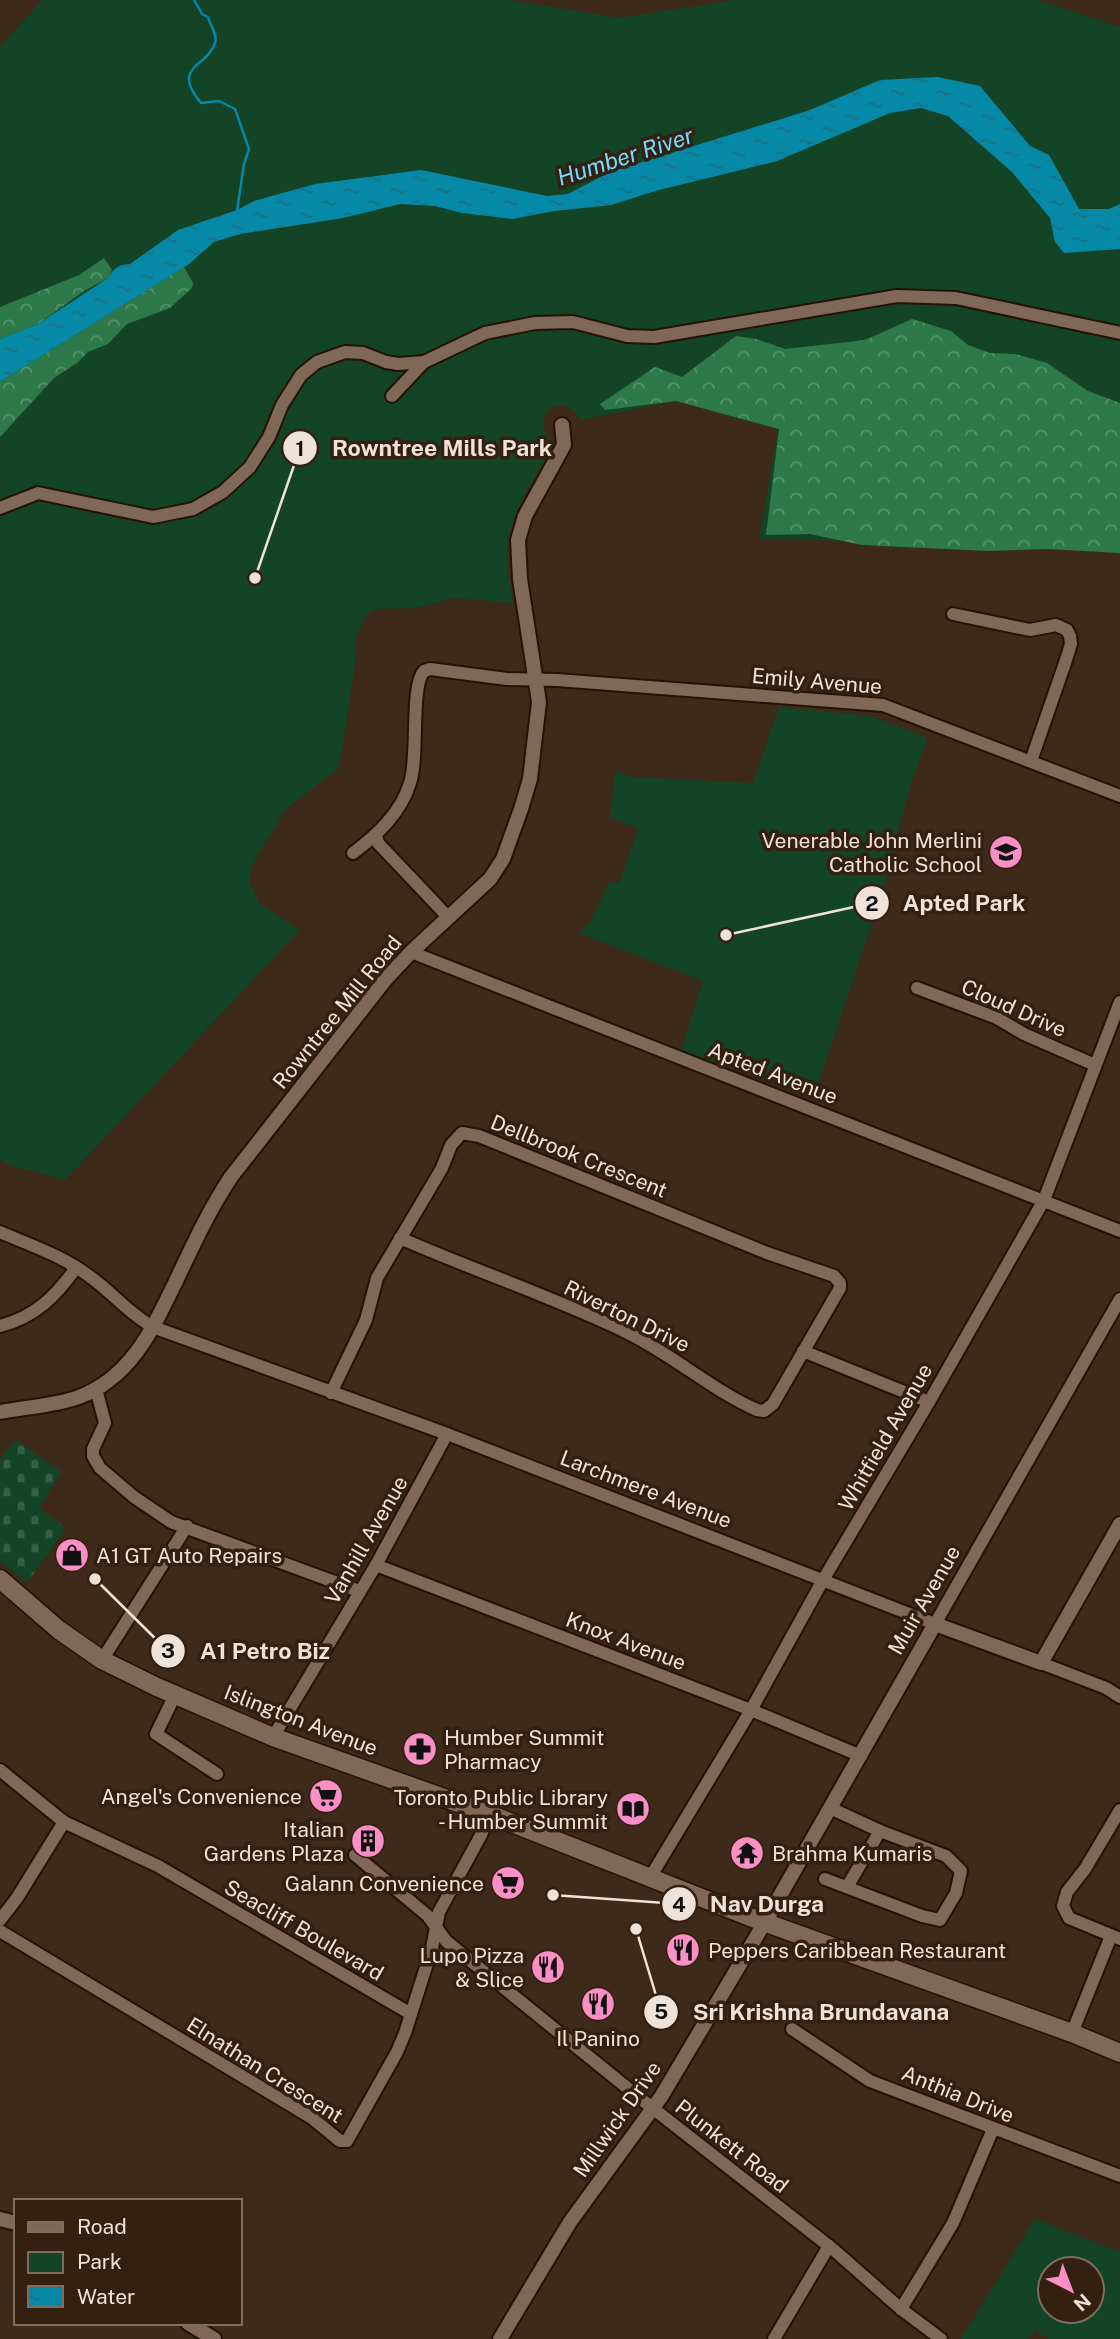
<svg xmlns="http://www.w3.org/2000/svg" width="1120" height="2339" viewBox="0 0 1120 2339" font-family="'Public Sans',sans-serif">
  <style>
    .green { fill: #144426; fill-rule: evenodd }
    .forest { fill: url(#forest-crowns) }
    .cemetery { fill: url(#cemetery-stones) }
    .water { fill: url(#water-ripples) }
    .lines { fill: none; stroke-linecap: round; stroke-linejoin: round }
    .stream { stroke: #0688a7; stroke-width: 2.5 }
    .minor-casing { stroke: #241204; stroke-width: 16 }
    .tertiary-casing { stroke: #241204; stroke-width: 18 }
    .secondary-casing { stroke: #241204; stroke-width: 21 }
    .minor { stroke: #7f6858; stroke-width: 12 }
    .tertiary { stroke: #7f6858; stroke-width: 14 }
    .secondary { stroke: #7f6858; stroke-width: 18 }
    .labels { text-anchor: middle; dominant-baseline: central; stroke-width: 7; stroke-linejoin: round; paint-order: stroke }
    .street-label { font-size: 21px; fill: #efe2d9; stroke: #332011 }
    .poi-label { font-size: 21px; fill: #efe2d9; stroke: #332011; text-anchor: end }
    .water-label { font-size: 23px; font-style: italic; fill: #72dcff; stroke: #332011 }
    .leader { fill: none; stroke: #efe2d9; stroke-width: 2.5 }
    .callout-dot { fill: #efe2d9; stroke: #332011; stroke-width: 2.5 }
    .mark-label { font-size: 21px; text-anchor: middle; font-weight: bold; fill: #111 }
    .callout-label { font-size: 23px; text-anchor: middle; font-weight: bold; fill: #efe2d9; stroke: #332011; stroke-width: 7; stroke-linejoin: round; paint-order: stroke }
  </style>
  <defs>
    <pattern id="forest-crowns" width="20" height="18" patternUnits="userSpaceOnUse" patternTransform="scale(1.75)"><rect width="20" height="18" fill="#2d794a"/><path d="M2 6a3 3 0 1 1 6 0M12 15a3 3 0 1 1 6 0" fill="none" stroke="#56926c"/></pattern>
    <pattern id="cemetery-stones" width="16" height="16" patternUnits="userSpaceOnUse" patternTransform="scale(1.75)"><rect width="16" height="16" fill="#144426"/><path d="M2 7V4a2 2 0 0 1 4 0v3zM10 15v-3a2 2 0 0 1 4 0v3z" fill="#365f45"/></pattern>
    <pattern id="water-ripples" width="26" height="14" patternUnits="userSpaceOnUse" patternTransform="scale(1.75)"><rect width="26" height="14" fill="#0688a7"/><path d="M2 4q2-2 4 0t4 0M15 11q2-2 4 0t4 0" fill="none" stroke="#1d7083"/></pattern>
  </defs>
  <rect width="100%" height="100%" fill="#3d2a1b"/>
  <g class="green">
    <path d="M42,0h467l110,18 115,-18h304l82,27v514l-361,-1 19,-111 -102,-28 -95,19c-7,-12 -15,-17 -29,-13 -18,17 -4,24 -1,42 -19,34 -45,69 -44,110 1,15 4,29 6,44l-58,-5 -40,10 -39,1 -10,6 -10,23 -1,26 -16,104 -53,41 -35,58 -1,17 10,20 40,26 -235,250 -59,-16 -6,-5v-1112z"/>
    <polygon points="779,707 870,716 928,738 911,783 882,892 814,1097 767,1079 680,1054 703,981 579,933 590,922 610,881 619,884 638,829 610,817 615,771 631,777 753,783"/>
    <path d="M1035,2219l85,33v87h-72l-12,-9 -8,9h-67zM1050,2269h42v42h-42z"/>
  </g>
  <g class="forest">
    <polygon points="104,258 112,270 108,278 84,291 38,324 0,339 0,307 79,275"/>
    <polygon points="184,267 193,283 192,288 170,308 127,324 108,344 88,352 77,363 54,378 0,437 0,382"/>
    <polygon points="912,319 951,331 968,345 990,353 1015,354 1047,363 1088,391 1120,403 1120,553 1047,549 988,551 862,545 810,534 766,535 779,429 676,401 605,410 600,404 655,367 682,377 736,336 756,339 785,349 865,340"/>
  </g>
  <polygon class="cemetery" points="16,1440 62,1472 39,1508 66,1528 27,1583 0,1561 0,1459"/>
  <path class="water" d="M938,77l42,9 50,60 19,9 30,54h30l11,-5v45l-56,4 -9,-11 -5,-24 -38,-46 -64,-56 -27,-8 -31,5 -113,48 -122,30 -44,14 -57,6 -41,8 -51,-6 -27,-7 -35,-2 -57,14 -103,16 -26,8 -25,22 -189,118v-43l38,-15 70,-46c5,-9 11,-14 22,-14l48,-34 59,-20 17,-9 61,-17 106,-14 126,26 21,-2 42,-22 200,-62 70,-30z"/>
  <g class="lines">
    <path class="stream" d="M194,0l8,14 6,3c2,8 10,18 7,26 -8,25 -45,23 -14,60l18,-2 16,8 14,40 -5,15 -7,47"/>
    <g class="minor-casing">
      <g id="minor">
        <polyline points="392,396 424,362"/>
        <polyline points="0,508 38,493 153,517 193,509 223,492 250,467 269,437 282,405 301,375 317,362 345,352 363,353 386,362 398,364 424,362 485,333 535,323 573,322 627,336 654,337 897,296 956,298 1120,333"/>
        <polyline points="953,614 1030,630 1056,625 1067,630 1070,636 1071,644 1065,663 1031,761"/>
        <polyline points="376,836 378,843 449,918"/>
        <path d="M353,853c24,-18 48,-40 57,-70 9,-26 0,-97 14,-112l6,-2 77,10 50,1 326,25 237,91"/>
        <polyline points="411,952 1120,1231"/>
        <polyline points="917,988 997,1018 1024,1034 1095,1065"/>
        <path d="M0,1232c30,13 63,24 89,44 23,16 40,38 64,51l294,107 488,190 185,-325"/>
        <path d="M0,1326c35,-9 55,-29 76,-58"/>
        <polyline points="803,1351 929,1402"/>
        <polyline points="96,1389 105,1423 93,1449 93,1456 100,1468 134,1497 171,1522 359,1591"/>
        <path d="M331,1393l35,-73 11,-42 65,-110 9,-23 11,-12 17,3 288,117 67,23 6,7v5l-67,116 -9,7 -7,-1c-45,-20 -84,-55 -129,-77 -74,-36 -153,-62 -228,-95"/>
        <polyline points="376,1565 751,1710 861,1756"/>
        <polyline points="102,1660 187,1526"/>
        <polyline points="1041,1663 1106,1688 1120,1697"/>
        <polyline points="175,1695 156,1734 217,1774"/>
        <polyline points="273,1737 376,1565 447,1434"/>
        <polyline points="0,1770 64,1822 158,1866 411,2014"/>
        <polyline points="1120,1810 1085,1869 1067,1892 1063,1906 1069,1918 1120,1939"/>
        <polyline points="355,1855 428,1916 446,1941 641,2099 834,2250 901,2309 941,2339"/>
        <polyline points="651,1876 751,1710 823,1580 929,1402 1044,1200 1120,1002"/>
        <polyline points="825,1879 922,1916 940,1920 956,1893 961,1871 946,1856 880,1831 830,1808"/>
        <polyline points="847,1887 880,1831"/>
        <polyline points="0,1920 17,1898 64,1822"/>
        <polyline points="0,1931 312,2118 340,2141 347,2141 397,2052 405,2033 432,1948 439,1912 481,1835 489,1814"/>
        <polyline points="792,2029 870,2081 1120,2176"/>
        <polyline points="1072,2033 1111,1936"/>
        <polyline points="901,2309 953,2223 993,2129"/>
        <polyline points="774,2339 829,2246"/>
      </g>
    </g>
    <g class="tertiary-casing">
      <g id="tertiary">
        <path d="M0,1412c26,-5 54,-6 79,-15 53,-20 74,-69 97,-116 17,-36 33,-71 55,-104l154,-197 26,-28 79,-73 13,-20 18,-50 9,-30 9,-77 -19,-123 -2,-39 7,-24 39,-71 -2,-20"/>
        <polyline points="0,2219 16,2223"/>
        <polyline points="188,2323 214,2339"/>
        <polyline points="500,2339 570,2222 661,2097 765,1922 935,1624 1041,1663 1120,1524"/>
      </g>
    </g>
    <g class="secondary-casing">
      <polyline id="secondary" points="0,1579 59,1630 102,1660 157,1687 273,1737 489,1814 750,1917 1072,2033 1120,2053"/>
    </g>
    <use href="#minor" class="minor"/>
    <use href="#tertiary" class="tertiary"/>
    <use href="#secondary" class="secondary"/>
  </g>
  <defs>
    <g id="school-disc" transform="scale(1.75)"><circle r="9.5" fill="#fa8fc6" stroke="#332011"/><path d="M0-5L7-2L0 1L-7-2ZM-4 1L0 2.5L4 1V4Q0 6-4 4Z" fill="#111"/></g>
    <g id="shop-disc" transform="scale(1.75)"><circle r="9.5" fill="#fa8fc6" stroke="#332011"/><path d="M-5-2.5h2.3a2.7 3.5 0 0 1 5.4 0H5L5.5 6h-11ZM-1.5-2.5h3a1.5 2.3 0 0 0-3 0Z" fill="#111"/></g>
    <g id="pharmacy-disc" transform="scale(1.75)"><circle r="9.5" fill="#fa8fc6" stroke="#332011"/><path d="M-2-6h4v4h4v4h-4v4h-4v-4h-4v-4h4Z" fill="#111"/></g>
    <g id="supermarket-disc" transform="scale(1.75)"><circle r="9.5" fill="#fa8fc6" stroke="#332011"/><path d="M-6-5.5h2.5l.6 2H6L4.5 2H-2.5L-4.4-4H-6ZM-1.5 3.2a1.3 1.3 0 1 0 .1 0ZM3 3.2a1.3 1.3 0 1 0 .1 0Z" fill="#111"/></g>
    <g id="library-disc" transform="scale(1.75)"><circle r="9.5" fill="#fa8fc6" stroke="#332011"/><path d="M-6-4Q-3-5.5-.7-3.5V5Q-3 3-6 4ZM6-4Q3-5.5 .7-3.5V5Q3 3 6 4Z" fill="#111"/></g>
    <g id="building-disc" transform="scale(1.75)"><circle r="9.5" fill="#fa8fc6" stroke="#332011"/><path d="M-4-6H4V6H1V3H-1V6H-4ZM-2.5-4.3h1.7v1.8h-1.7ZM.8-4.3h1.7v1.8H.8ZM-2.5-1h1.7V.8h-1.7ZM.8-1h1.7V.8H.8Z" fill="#111"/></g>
    <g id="temple-disc" transform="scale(1.75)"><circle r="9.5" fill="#fa8fc6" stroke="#332011"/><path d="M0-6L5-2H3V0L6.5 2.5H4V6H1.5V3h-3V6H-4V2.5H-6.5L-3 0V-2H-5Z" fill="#111"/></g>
    <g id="restaurant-disc" transform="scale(1.75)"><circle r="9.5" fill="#fa8fc6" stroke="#332011"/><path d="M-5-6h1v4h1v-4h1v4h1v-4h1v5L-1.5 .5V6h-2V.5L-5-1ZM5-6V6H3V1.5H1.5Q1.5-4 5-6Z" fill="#111"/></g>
  </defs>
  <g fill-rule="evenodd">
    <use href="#school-disc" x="1006" y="852"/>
    <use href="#shop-disc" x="72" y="1555"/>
    <use href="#pharmacy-disc" x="420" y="1749"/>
    <use href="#supermarket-disc" x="326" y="1796"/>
    <use href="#library-disc" x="633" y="1809"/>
    <use href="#building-disc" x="368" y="1841"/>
    <use href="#temple-disc" x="747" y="1853"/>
    <use href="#supermarket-disc" x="508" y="1883"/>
    <use href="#restaurant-disc" x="683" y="1950"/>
    <use href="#restaurant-disc" x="548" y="1967"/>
    <use href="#restaurant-disc" x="598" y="2004"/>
  </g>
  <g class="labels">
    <g class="street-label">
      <text transform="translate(817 681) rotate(5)">Emily Avenue</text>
      <text transform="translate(1014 1008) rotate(24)">Cloud Drive</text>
      <text transform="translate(337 1012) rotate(-51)">Rowntree Mill Road</text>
      <text transform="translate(773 1073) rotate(21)">Apted Avenue</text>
      <text transform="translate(579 1156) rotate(22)">Dellbrook Crescent</text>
      <text transform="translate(627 1316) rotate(26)">Riverton Drive</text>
      <text transform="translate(885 1437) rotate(-60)">Whitfield Avenue</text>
      <text transform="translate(646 1489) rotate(21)">Larchmere Avenue</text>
      <text transform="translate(366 1540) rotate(-60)">Vanhill Avenue</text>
      <text transform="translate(924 1600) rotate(-60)">Muir Avenue</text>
      <text transform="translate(626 1641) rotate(21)">Knox Avenue</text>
      <text transform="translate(301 1720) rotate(21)">Islington Avenue</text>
      <text transform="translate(304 1930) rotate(30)">Seacliff Boulevard</text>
      <text transform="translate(265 2070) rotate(32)">Elnathan Crescent</text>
      <text transform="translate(958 2094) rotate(22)">Anthia Drive</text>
      <text transform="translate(617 2119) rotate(-55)">Millwick Drive</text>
      <text transform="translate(732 2146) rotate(38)">Plunkett Road</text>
    </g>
    <g class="poi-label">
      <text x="982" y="840">Venerable John Merlini<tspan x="982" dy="24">Catholic School</tspan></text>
      <text x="96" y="1555" text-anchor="start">A1 GT Auto Repairs</text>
      <text x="444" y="1737" text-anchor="start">Humber Summit<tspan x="444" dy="24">Pharmacy</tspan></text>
      <text x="302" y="1796">Angel's Convenience</text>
      <text x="608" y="1797">Toronto Public Library<tspan x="608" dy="24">- Humber Summit</tspan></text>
      <text x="344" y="1829">Italian<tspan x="344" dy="24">Gardens Plaza</tspan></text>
      <text x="772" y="1853" text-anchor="start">Brahma Kumaris</text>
      <text x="484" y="1883">Galann Convenience</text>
      <text x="708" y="1950" text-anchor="start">Peppers Caribbean Restaurant</text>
      <text x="524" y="1955">Lupo Pizza<tspan x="524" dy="24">&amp; Slice</tspan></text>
      <text x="598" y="2038" text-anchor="middle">Il Panino</text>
    </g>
    <g class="water-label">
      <text transform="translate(625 156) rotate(-18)">Humber River</text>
    </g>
  </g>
  <path class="leader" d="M255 578L300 448M726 935L872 903M95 1579L168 1651M553 1895L679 1904M636 1929L661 2012"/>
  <g class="callout-dot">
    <circle cx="255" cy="578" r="7"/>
    <circle cx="726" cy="935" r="7"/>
    <circle cx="95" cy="1579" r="7"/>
    <circle cx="553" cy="1895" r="7"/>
    <circle cx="636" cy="1929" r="7"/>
    <circle cx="300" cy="448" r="18"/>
    <circle cx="872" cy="903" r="18"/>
    <circle cx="168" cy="1651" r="18"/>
    <circle cx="679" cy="1904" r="18"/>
    <circle cx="661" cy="2012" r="18"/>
  </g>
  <g class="mark-label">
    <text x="300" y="456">1</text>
    <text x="872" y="911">2</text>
    <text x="168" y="1658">3</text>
    <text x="679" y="1912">4</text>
    <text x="661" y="2019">5</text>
  </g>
  <g class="callout-label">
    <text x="442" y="456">Rowntree Mills Park</text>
    <text x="964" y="911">Apted Park</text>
    <text x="265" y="1659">A1 Petro Biz</text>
    <text x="767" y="1912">Nav Durga</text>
    <text x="821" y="2020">Sri Krishna Brundavana</text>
  </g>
  <rect x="14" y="2199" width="228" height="126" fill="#332011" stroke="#7e6e61" stroke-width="2"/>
  <rect x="28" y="2222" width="35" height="10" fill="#7f6858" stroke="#7e6e61" stroke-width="2"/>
  <text x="77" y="2234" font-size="21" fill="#efe2d9">Road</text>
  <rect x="28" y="2252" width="35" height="21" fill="#144426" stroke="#7e6e61" stroke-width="2"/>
  <text x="77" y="2269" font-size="21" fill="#efe2d9">Park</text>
  <rect x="28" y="2286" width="35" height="21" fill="url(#water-ripples)" stroke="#7e6e61" stroke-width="2"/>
  <text x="77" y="2304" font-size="21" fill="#efe2d9">Water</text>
  <g transform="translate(1071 2290) rotate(138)"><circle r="33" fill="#332011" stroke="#7e6e61" stroke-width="2"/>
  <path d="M0-5L12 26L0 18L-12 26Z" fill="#fa8fc6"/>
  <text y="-10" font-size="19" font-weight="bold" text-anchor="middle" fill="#efe2d9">N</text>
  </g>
</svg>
